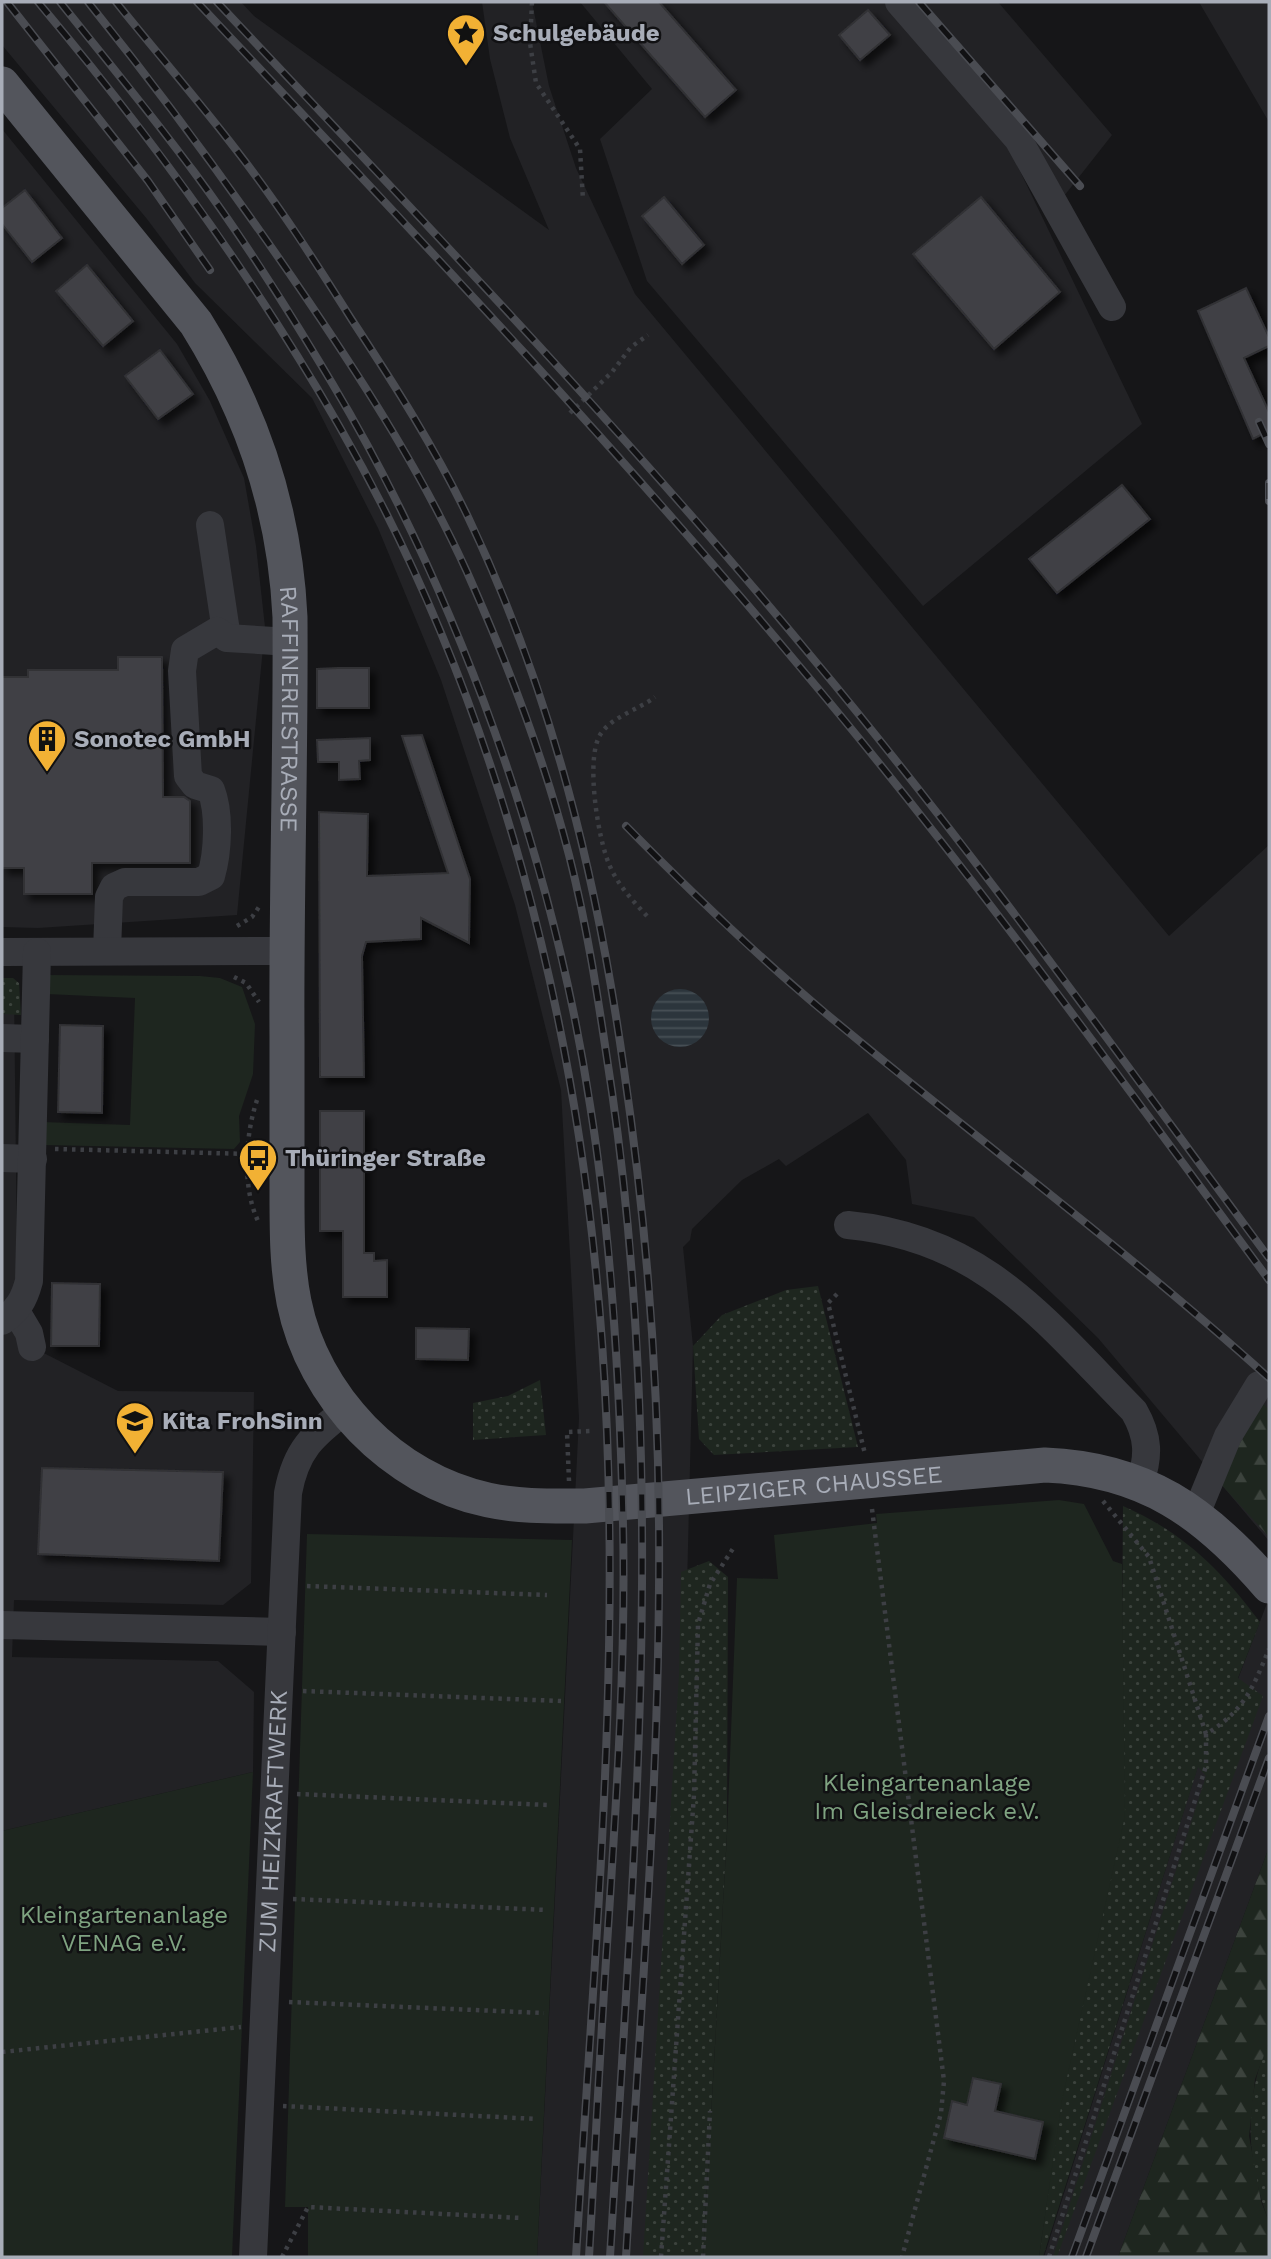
<svg xmlns="http://www.w3.org/2000/svg" width="1271" height="2259" viewBox="0 0 1271 2259" font-family="'Work Sans',sans-serif">
  <style>
    .built { fill: #222225 }
    .grass { fill: url(#grass-dots) }
    .forest { fill: url(#forest-firs) }
    .green { fill: #1e261f }
    .water { fill: url(#water-rules) }
    .building { fill: #404145; stroke: #303034; stroke-width: 2; filter: url(#shadow) }
    .lines { fill: none; stroke-linecap: round; stroke-linejoin: round }
    .path { stroke: #3d3f44; stroke-width: 4.5; stroke-dasharray: 3.5 5; stroke-linecap: butt }
    .minor { stroke: #37383d; stroke-width: 28 }
    .major { stroke: #53555c; stroke-width: 35 }
    .rail-casing { stroke: #4a4c52; stroke-width: 8 }
    .rail { stroke: #111113; stroke-width: 5; stroke-dasharray: 16; stroke-linecap: butt }
    .labels { text-anchor: middle; dominant-baseline: central; stroke-width: 5; stroke-linejoin: round; paint-order: stroke }
    .poi-label { font-size: 24px; font-weight: bold; fill: #a8adb8; stroke: #111113; text-anchor: start }
    .street-label { font-size: 24px; fill: #a8adb8; stroke: #111113 }
    .park-label { font-size: 24px; fill: #7fa381; stroke: #111113 }
  </style>
  <defs>
    <pattern id="grass-dots" width="8" height="8" patternUnits="userSpaceOnUse" patternTransform="scale(1.75)"><rect width="8" height="8" fill="#1e261f"/><path d="M2 2h.1M6 6h.1" fill="none" stroke="#3c433d" stroke-width="1.8" stroke-linecap="round"/></pattern>
    <pattern id="forest-firs" width="22" height="20" patternUnits="userSpaceOnUse" patternTransform="scale(1.75)"><rect width="22" height="20" fill="#1e261f"/><path d="M5 1l3.5 6h-7zM16 11l3.5 6h-7z" fill="#3c433d"/></pattern>
    <pattern id="water-rules" width="6" height="5" patternUnits="userSpaceOnUse" patternTransform="scale(1.75)"><rect width="6" height="5" fill="#2c353c"/><path d="M0 2.5h6" fill="none" stroke="#485056"/></pattern>
    <filter id="shadow"><feDropShadow dx="6" dy="6" stdDeviation="3.5" flood-color="#0009"/></filter>
  </defs>
  <rect width="100%" height="100%" fill="#161618"/>
  <g class="built">
    <polygon points="2,2 241,2 254,16 549,230 510,138 490,59 482,2 532,2 549,86 576,168 635,294 1169,936 1269,845 1269,1541 1098,1338 974,1217 912,1204 906,1160 868,1113 786,1166 779,1159 742,1180 692,1229 690,1240 683,1247 693,1346 685,1667 649,2257 537,2257 579,1418 561,1090 515,905 441,680 378,528 312,398 195,283 147,219 2,45"/>
    <polygon points="580,2 886,2 1005,140 1142,424 923,606 647,281 600,139 652,89"/>
    <polygon points="905,2 998,2 1112,135 1064,196"/>
    <polygon points="1199,2 1269,2 1269,122"/>
    <polygon points="2,129 177,344 210,401 244,478 256,546 265,627 237,915 38,928 2,927"/>
    <polygon points="2,990 14,990 18,1344 32,1347 118,1391 254,1392 251,1583 223,1605 14,1600 12,1657 218,1661 254,1692 253,1772 2,1831"/>
    <polygon points="1269,1598 1269,1847 1118,2257 1044,2257 1198,1766 1238,1679"/>
  </g>
  <g class="grass">
    <polygon points="2,978 13,978 19,983 21,1015 2,1014"/>
    <polygon points="818,1286 858,1447 714,1455 699,1439 693,1346 722,1315 786,1290"/>
    <polygon points="540,1380 546,1435 473,1440 473,1403 508,1396"/>
    <path d="M1123,1506c60,26 98,64 137,116l-22,56 25,18 -206,561h-4l153,-481 -8,-9 -155,490h-4l83,-608z"/>
    <polygon points="709,1561 728,1577 727,1834 703,2257 643,2257 679,1674 681,1572"/>
    <path d="M1269,2042v180c-22,-58 -27,-122 0,-180z"/>
  </g>
  <g class="forest">
    <polygon points="1262,1402 1269,1410 1269,1537 1219,1482"/>
    <polygon points="1269,1847 1269,2042 1255,2079 1249,2136 1261,2201 1269,2222 1269,2257 1118,2257"/>
  </g>
  <g class="green">
    <polygon points="47,975 200,976 220,978 242,987 255,1024 253,1074 239,1116 240,1142 234,1149 42,1145 42,1122 130,1125 135,998 46,994"/>
    <polygon points="1059,1500 1084,1504 1113,1561 1122,1564 1125,1816 1062,2100 1039,2257 703,2257 727,1834 737,1578 778,1579 774,1535 877,1523 876,1514"/>
    <polygon points="307,1534 572,1540 537,2257 308,2257 308,2207 285,2207"/>
    <polygon points="253,1772 232,2257 2,2257 2,1831"/>
  </g>
  <circle class="water" cx="680" cy="1018" r="29"/>
  <g class="building">
    <polygon points="604,2 659,2 736,90 705,117"/>
    <polygon points="868,10 890,35 860,60 839,35"/>
    <polygon points="25,190 62,238 32,262 2,224 2,208"/>
    <polygon points="664,197 704,245 682,264 642,216"/>
    <polygon points="981,197 1060,292 994,349 913,254"/>
    <polygon points="87,265 133,321 103,346 56,291"/>
    <polygon points="1246,288 1269,337 1269,346 1244,358 1269,412 1269,431 1253,439 1198,311"/>
    <polygon points="160,350 193,394 158,419 125,376"/>
    <polygon points="1122,485 1150,519 1057,593 1029,559"/>
    <polygon points="118,657 162,657 163,797 184,797 190,801 190,863 92,863 92,894 24,894 24,868 2,868 2,677 28,677 28,670 118,670"/>
    <polygon points="337,668 369,668 369,708 317,708 317,669"/>
    <polygon points="422,735 470,879 469,943 421,918 421,939 366,942 362,956 364,1077 320,1077 319,812 368,814 367,876 448,873 402,736"/>
    <polygon points="370,738 370,760 359,761 360,779 339,780 339,762 318,762 317,740"/>
    <polygon points="60,1025 103,1026 102,1113 58,1112"/>
    <polygon points="320,1111 364,1111 364,1253 374,1253 374,1261 387,1260 387,1297 343,1297 343,1231 320,1231"/>
    <polygon points="52,1283 100,1284 99,1346 51,1346"/>
    <polygon points="416,1328 469,1329 468,1360 416,1359"/>
    <polygon points="42,1468 223,1472 219,1561 38,1554"/>
    <polygon points="973,2078 1001,2084 995,2111 1043,2122 1035,2159 944,2138 952,2101 967,2105"/>
  </g>
  <g class="lines">
    <g class="path">
      <polyline points="532,2 530,43 536,83 580,149 583,200"/>
      <polyline points="570,413 612,372 631,347 648,335"/>
      <path d="M647,916c-15,-16 -30,-32 -38,-52 -11,-26 -23,-101 -10,-127 9,-19 39,-27 56,-40"/>
      <polyline points="237,926 252,917 259,907"/>
      <polyline points="234,977 246,983 259,1002"/>
      <path d="M257,1100c-12,36 -15,87 1,121"/>
      <polyline points="55,1149 250,1154"/>
      <polyline points="837,1294 828,1303 865,1454"/>
      <polyline points="569,1481 567,1432 592,1431"/>
      <polyline points="1103,1501 1149,1557 1206,1734"/>
      <polyline points="872,1509 944,2081 941,2113 902,2257"/>
      <polyline points="307,1586 547,1595"/>
      <polyline points="303,1691 561,1701"/>
      <polyline points="297,1794 548,1805"/>
      <polyline points="293,1899 547,1910"/>
      <polyline points="289,2002 544,2013"/>
      <polyline points="2,2052 241,2027"/>
      <polyline points="283,2106 537,2119"/>
      <polyline points="282,2257 308,2207 521,2218"/>
      <polyline points="661,2257 694,1795 698,1624 710,1584 734,1547"/>
      <polyline points="703,2257 710,2111"/>
      <path d="M1049,2257l157,-491v-32c38,-23 47,-46 63,-85"/>
    </g>
    <g class="minor">
      <polyline points="899,2 1018,139 1112,307"/>
      <polyline points="210,525 227,638"/>
      <path d="M107,951l2,-54 5,-10 11,-5h74l12,-6c7,-24 9,-63 0,-86l-16,-5 -7,-9 -6,-105 3,-21 32,-19 10,7 63,4"/>
      <polyline points="2,952 287,951"/>
      <polyline points="2,1038 35,1039"/>
      <polyline points="2,1158 33,1159"/>
      <path d="M848,1225c136,13 196,95 286,186 15,26 15,45 6,72"/>
      <polyline points="16,1311 29,1333 32,1347"/>
      <path d="M2,1321c16,-11 22,-21 27,-40l8,-329"/>
      <polyline points="1196,1514 1228,1436 1259,1385"/>
      <polyline points="2,1625 282,1632"/>
      <path id="s1" d="M253,2257l35,-764c8,-43 24,-57 58,-83"/>
    </g>
    <path class="major" id="s2" d="M2,84l194,239c57,91 89,187 94,294 1,140 -4,281 -3,421 0,52 0,104 0,157 0,36 0,72 7,107 19,95 99,178 194,198 32,7 64,6 97,6l460,-41c100,4 160,47 224,121"/>
    <g class="rail-casing">
      <g id="rail">
        <polyline points="7,2 148,181 210,270"/>
        <path d="M38,2c112,133 213,271 300,422 161,278 241,600 264,918 22,305 -8,611 -26,915"/>
        <path d="M60,2c45,56 91,112 134,170 50,67 95,139 138,211 127,213 221,477 258,722 22,138 30,279 33,419 3,140 -7,281 -16,421 -7,104 -12,208 -18,312"/>
        <path d="M88,2c78,97 151,197 221,300 59,87 115,175 158,270 41,92 77,186 102,283 20,78 31,157 43,237 56,388 21,776 -2,1165"/>
        <path d="M116,2c40,50 82,98 121,149 42,54 79,112 115,169 42,64 83,128 116,197 84,176 129,360 156,553 22,150 34,302 35,455 2,244 -19,489 -33,732"/>
        <path d="M197,2c205,218 411,435 603,665 166,197 316,406 469,613"/>
        <path d="M217,2c203,216 409,430 598,659 160,192 305,396 454,597"/>
        <polyline points="919,2 1080,186"/>
        <polyline points="1259,422 1269,444"/>
        <polyline points="1269,483 1269,501"/>
        <path d="M626,826c63,64 128,127 197,185 148,124 303,238 446,367"/>
        <polyline points="1072,2257 1269,1716"/>
        <polyline points="1086,2257 1269,1758"/>
      </g>
    </g>
    <use href="#rail" class="rail"/>
  </g>
  <defs>
    <g id="sight-pin" transform="scale(2.0125)"><path d="M0 17L-7.5 6A9.5 9.5 0 1 1 7.5 6Z" fill="#f2b134" stroke="#111113"/><path d="M0-6L1.8-2.2L6-1.7L2.9 1.2L3.7 5.4L0 3.3L-3.7 5.4L-2.9 1.2L-6-1.7L-1.8-2.2Z" fill="#111"/></g>
    <g id="building-pin" transform="scale(2.0125)"><path d="M0 17L-7.5 6A9.5 9.5 0 1 1 7.5 6Z" fill="#f2b134" stroke="#111113"/><path d="M-4-6H4V6H1V3H-1V6H-4ZM-2.5-4.3h1.7v1.8h-1.7ZM.8-4.3h1.7v1.8H.8ZM-2.5-1h1.7V.8h-1.7ZM.8-1h1.7V.8H.8Z" fill="#111"/></g>
    <g id="bus-pin" transform="scale(2.0125)"><path d="M0 17L-7.5 6A9.5 9.5 0 1 1 7.5 6Z" fill="#f2b134" stroke="#111113"/><path d="M-5-6H5V4H4V6H2V4H-2V6H-4V4H-5ZM-3.5-4V0h7V-4ZM-3.5 1.2v1.5H-2V1.2ZM2 1.2v1.5H3.5V1.2Z" fill="#111"/></g>
    <g id="school-pin" transform="scale(2.0125)"><path d="M0 17L-7.5 6A9.5 9.5 0 1 1 7.5 6Z" fill="#f2b134" stroke="#111113"/><path d="M0-5L7-2L0 1L-7-2ZM-4 1L0 2.5L4 1V4Q0 6-4 4Z" fill="#111"/></g>
  </defs>
  <g fill-rule="evenodd">
    <use href="#sight-pin" x="466" y="33"/>
    <use href="#building-pin" x="47" y="739"/>
    <use href="#bus-pin" x="258" y="1158"/>
    <use href="#school-pin" x="135" y="1421"/>
  </g>
  <g class="labels">
    <g class="poi-label">
      <text x="493" y="33">Schulgebäude</text>
      <text x="74" y="739">Sonotec GmbH</text>
      <text x="285" y="1158">Thüringer Straße</text>
      <text x="162" y="1421">Kita FrohSinn</text>
    </g>
    <g class="street-label">
      <text stroke="none"><textPath href="#s2" startOffset="712">RAFFINERIESTRASSE</textPath></text>
      <text stroke="none"><textPath href="#s2" startOffset="1925">LEIPZIGER CHAUSSEE</textPath></text>
      <text stroke="none"><textPath href="#s1" startOffset="436">ZUM HEIZKRAFTWERK</textPath></text>
    </g>
    <g class="park-label">
      <text x="927" y="1783">Kleingartenanlage<tspan x="927" dy="28">Im Gleisdreieck e.V.</tspan></text>
      <text x="124" y="1915">Kleingartenanlage<tspan x="124" dy="28">VENAG e.V.</tspan></text>
    </g>
  </g>
  <rect width="1271" height="2259" fill="none" stroke="#a8adb8" stroke-width="7"/>
</svg>
